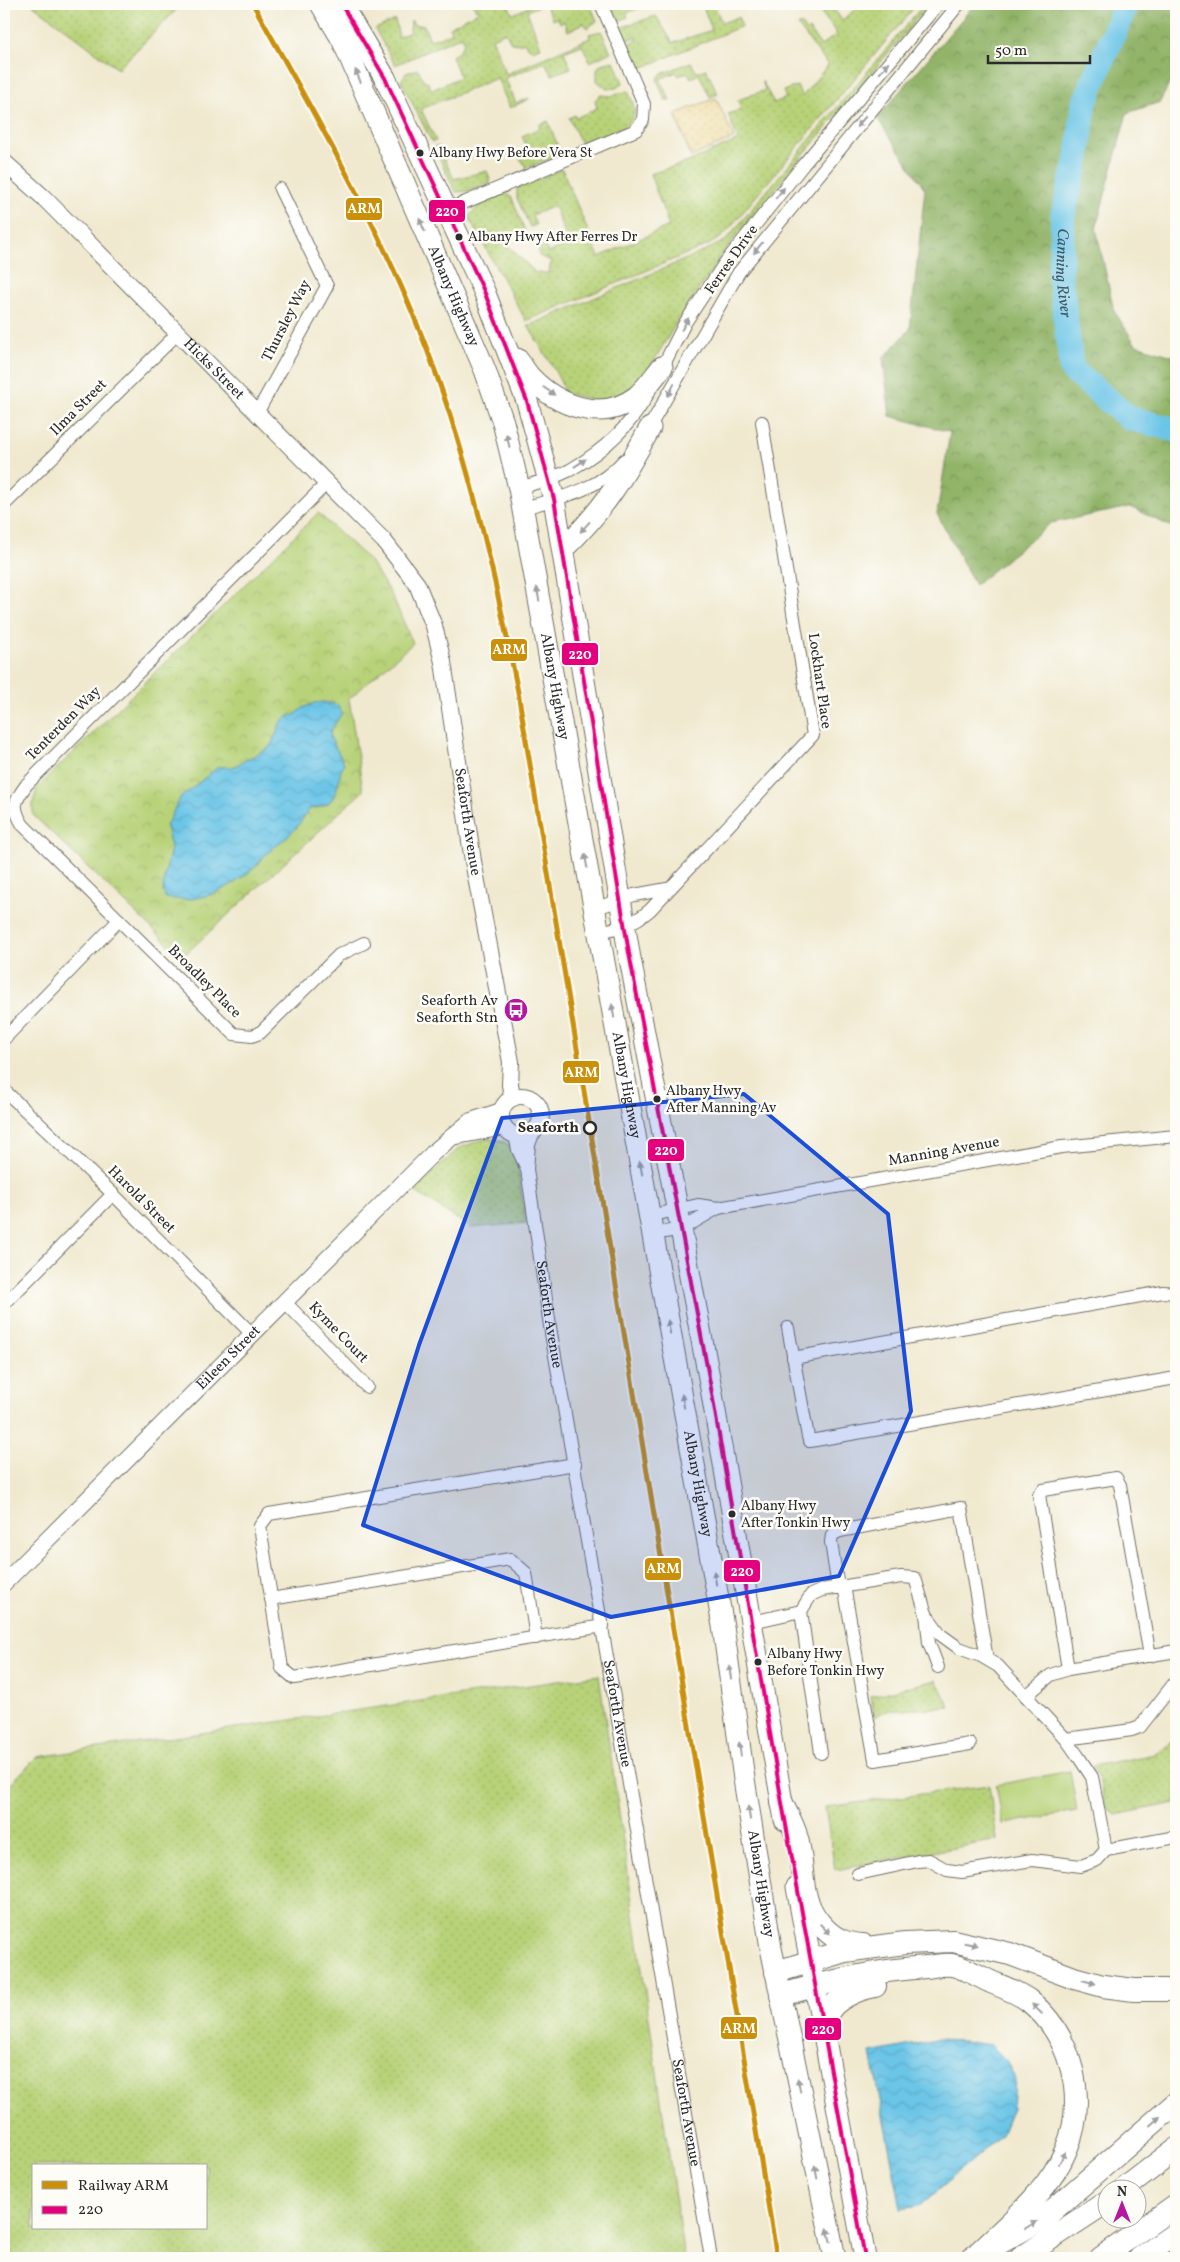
<svg xmlns="http://www.w3.org/2000/svg" width="1180" height="2262" viewBox="0 0 1180 2262" font-family="Vollkorn,serif">
  <style>
    .grass { fill: url(#grass-dots); stroke: #717e52; fill-rule: evenodd }
    .forest { fill: url(#forest-crowns); stroke: #5e704a }
    .sand { fill: url(#sand-dots); stroke: #8c8264 }
    .park { fill: url(#park-crowns); stroke: #717e52 }
    .pitch { fill: #b7d278; stroke: #717e52 }
    .water { fill: url(#water-waves); stroke: #4a7889 }
    .lines { fill: none; stroke-linecap: round; stroke-linejoin: round }
    .river { stroke: #6ac5e7; stroke-width: 25 }
    .minor-casing { stroke: #706e64; stroke-width: 14 }
    .tertiary-casing { stroke: #706e64; stroke-width: 18 }
    .trunk-casing { stroke: #706e64; stroke-width: 23 }
    .motorway-casing { stroke: #706e64; stroke-width: 24 }
    .minor { stroke: #fff; stroke-width: 12 }
    .tertiary { stroke: #fff; stroke-width: 16 }
    .trunk { stroke: #fff; stroke-width: 21 }
    .motorway { stroke: #fff; stroke-width: 22 }
    .bus-1-casing { stroke: #fdfcf7; stroke-width: 8 }
    .bus-1 { stroke: #e5007d; stroke-width: 4 }
    .rail-1-casing { stroke: #fdfcf7; stroke-width: 9 }
    .rail-1 { stroke: #ca9009; stroke-width: 5 }
    .oneway { fill: #a0a0a0 }
    .marked { fill: #1d4ed8; fill-opacity: 0.2; stroke: #1d4ed8; stroke-width: 4; stroke-linejoin: round }
    .bus-dot { fill: #2b2b2b; stroke: #fdfcf7; stroke-width: 2 }
    .stop-dot { fill: #fdfcf7; stroke: #2b2b2b; stroke-width: 2.5 }
    .labels { text-anchor: middle; dominant-baseline: central; stroke-width: 5; stroke-linejoin: round; paint-order: stroke }
    .bus-label { font-size: 14px; fill: #2b2b2b; stroke: #fdfcf7; text-anchor: start }
    .street-label { font-size: 15px; fill: #2b2b2b; stroke: #fdfcf7 }
    .poi-label { font-size: 15px; fill: #2b2b2b; stroke: #fdfcf7; text-anchor: end }
    .stop-label { font-size: 15px; font-weight: bold; fill: #2b2b2b; stroke: #fdfcf7; text-anchor: end }
    .water-label { font-size: 16px; font-style: italic; fill: #3e5963; stroke: #fdfcf7 }
    .line-badge { stroke: #fdfcf7; stroke-width: 2 }
    .badge-label { font-size: 14px; text-anchor: middle; font-weight: bold; fill: #fff }
  </style>
  <defs>
    <pattern id="grass-dots" width="8" height="8" patternUnits="userSpaceOnUse" patternTransform="scale(1.25)"><rect width="8" height="8" fill="#b7d278"/><path d="M2 2h.1M6 6h.1" fill="none" stroke="#9eb468" stroke-width="1.8" stroke-linecap="round"/></pattern>
    <pattern id="forest-crowns" width="20" height="18" patternUnits="userSpaceOnUse" patternTransform="scale(1.25)"><rect width="20" height="18" fill="#91b468"/><path d="M2 6a3 3 0 1 1 6 0M12 15a3 3 0 1 1 6 0" fill="none" stroke="#779356"/></pattern>
    <pattern id="sand-dots" width="8" height="8" patternUnits="userSpaceOnUse" patternTransform="scale(1.25)"><rect width="8" height="8" fill="#eeda9e"/><path d="M2 2h.1M6 6h.1" fill="none" stroke="#cb8" stroke-width="1.8" stroke-linecap="round"/></pattern>
    <pattern id="park-crowns" width="20" height="18" patternUnits="userSpaceOnUse" patternTransform="scale(1.25)"><rect width="20" height="18" fill="#b7d278"/><path d="M2 6a3 3 0 1 1 6 0M12 15a3 3 0 1 1 6 0" fill="none" stroke="#9eb468"/></pattern>
    <pattern id="water-waves" width="16" height="10" patternUnits="userSpaceOnUse" patternTransform="scale(1.25)"><rect width="16" height="10" fill="#6ac5e7"/><path d="M0 5q4-4 8 0t8 0" fill="none" stroke="#5ca9c6"/></pattern>
  </defs>
  <rect width="100%" height="100%" fill="#fdfcf7"/>
  <filter id="ink" filterUnits="userSpaceOnUse"><feTurbulence type="fractalNoise" baseFrequency=".02" numOctaves="2"/><feDisplacementMap in="SourceGraphic" scale="10" xChannelSelector="R" yChannelSelector="G"/><feConvolveMatrix kernelMatrix="1 2 1 2 8 2 1 2 1" color-interpolation-filters="sRGB"/></filter>
  <filter id="wash" filterUnits="userSpaceOnUse"><feTurbulence type="fractalNoise" baseFrequency=".0096" numOctaves="4" result="noise"/><feDisplacementMap in="SourceGraphic" scale="20" xChannelSelector="R" yChannelSelector="G"/><feGaussianBlur stdDeviation="1.12" result="paint"/><feColorMatrix in="noise" values="0 0 0 0 0 0 0 0 0 0 0 0 0 0 0 0 0 1.4 0 .05"/><feComposite in="paint" operator="in"/></filter>
  <g filter="url(#wash)">
    <rect width="100%" height="100%" fill="#f0e9cf"/>
    <g class="grass">
      <polygon points="32,4 182,4 118,69"/>
      <polygon points="473,4 507,4 513,14 535,4 590,4 597,21 587,28 584,23 568,31 564,21 560,23 558,18 553,20 545,4 527,11 541,47 532,50 523,42 520,44 511,43 506,32 492,38 506,74 590,38 589,34 601,31 611,52 590,62 582,45 564,52 571,68 552,75 545,62 505,78 516,103 529,98 529,99 510,108 497,78 421,109 436,141 432,142 401,81 406,73 418,69 424,81 427,81 432,90 460,77 452,56 459,52 464,42 462,36 395,65 375,29 395,20 399,37 410,32 411,20 415,25 424,25 430,40 452,33 449,27 480,11 479,9 476,10"/>
      <polygon points="618,4 649,4 626,13 628,17 621,20 614,19 609,8"/>
      <polygon points="702,4 714,4 722,23 738,17 742,26 644,67 635,67 627,45 638,40 636,37 625,41 619,28 656,16 673,43 712,30"/>
      <path d="M862,4h55l-195,233 -14,8 -182,76 -56,-101 -1,-4c11,-12 22,-18 36,-24l7,6 13,33 -23,9 34,33h13l2,-12 -12,-5v-8l6,-2 3,7 21,-9 -15,-38 -22,9 4,10 -6,2 -13,-29v-10l45,-19 37,88 70,-31 -19,-52 38,-12 50,-22 -10,-26 13,-4 -3,-10 27,-10 -3,-9 12,22 12,-5 -3,-7 14,-5 5,11 26,-32 -30,-39 3,-2 5,7 3,-2 12,17 16,-12 -16,-22 6,-5 3,3 3,-2 9,12z"/>
      <path d="M924,4h5l-194,233 -55,80 -37,62 -33,25 -46,-11c1,-9 -29,-55 -36,-67l170,-72 27,-13z"/>
      <polygon points="614,61 623,83 616,88 607,89 597,81 597,69 601,64"/>
      <polygon points="691,62 696,72 706,69 718,94 710,97 699,74 691,78 688,72 679,76 676,72 660,79 670,100 665,100 657,79 661,74"/>
      <path d="M628,91c3,7 7,15 6,23 -3,16 -38,25 -52,31l-13,-27 6,-3 1,3 21,-10 -2,-8 5,-5 11,1z"/>
      <polygon points="548,121 561,154 527,168 519,157 529,153 522,136 540,128 539,125"/>
      <polygon points="438,146 454,179 487,171 490,179 489,184 469,191 456,192 434,147"/>
      <polygon points="484,1139 497,1139 515,1147 526,1223 471,1228 414,1191 459,1148"/>
      <path d="M599,1675l85,583h-680v-468l33,-33zM34,2166h172v62h-172z"/>
      <polygon points="936,1680 950,1707 885,1711 874,1717 871,1696"/>
      <polygon points="1176,1737 1176,1803 1115,1815 1106,1808 1099,1780 1092,1766 1156,1754"/>
      <polygon points="989,1785 997,1840 835,1870 825,1807"/>
    </g>
    <polygon class="forest" points="975,4 1169,4 1176,16 1176,71 1160,102 1127,113 1096,228 1114,311 1136,345 1176,357 1176,529 1130,507 1051,523 975,585 937,514 950,432 890,416 883,359 910,329 925,189 877,118"/>
    <polygon class="sand" points="716,98 734,138 691,157 675,114"/>
    <polygon class="park" points="318,513 370,561 392,596 413,643 349,699 363,791 182,957 33,815 33,803 37,788"/>
    <polygon class="pitch" points="1070,1771 1077,1811 1003,1824 996,1785"/>
    <g class="water">
      <path d="M324,702l14,3 4,8 -11,17 -1,7 14,26c-10,23 -2,43 -35,46 -13,23 -23,28 -42,45 -5,4 -8,10 -13,14 -26,22 -53,36 -88,30l-3,-6 1,-13 7,-31 -5,-22 14,-28 38,-31h15l37,-20 12,-26 7,-5 6,-1 8,-7 11,-5z"/>
      <polygon points="936,2040 964,2041 991,2045 1006,2060 1015,2079 1013,2108 1002,2135 919,2206 901,2209 871,2053"/>
    </g>
    <g class="lines">
      <path class="river" id="s1" d="M1126,4l-42,100 -6,52 -15,58 -3,62 12,94 57,48 47,12"/>
    </g>
  </g>
  <g filter="url(#ink)">
    <g class="lines">
      <g class="minor-casing">
        <g id="minor">
          <polyline points="447,210 636,130 643,120 644,104 601,4"/>
          <polyline points="660,372 685,323 724,264 803,165 938,4"/>
          <polyline points="257,413 327,286 280,189"/>
          <polyline points="646,433 739,272 959,4"/>
          <path d="M519,488c17,-5 36,-10 51,-18 33,-19 62,-45 79,-78"/>
          <polyline points="4,505 177,334"/>
          <path d="M523,508c37,-10 76,-18 101,-48"/>
          <polyline points="594,909 634,895 667,889"/>
          <polyline points="119,920 234,1034 252,1036 260,1033 339,955 364,943"/>
          <path d="M599,932c19,-4 35,-8 51,-22l163,-175 -51,-313"/>
          <path d="M4,1039l115,-119 -96,-95c-12,-19 -8,-24 4,-41l300,-301"/>
          <polyline points="4,1090 113,1194 253,1335"/>
          <path id="s2" d="M534,1131l-5,14 -2,24 24,164 160,925"/>
          <polyline points="515,1135 518,1150 527,1169"/>
          <polyline points="649,1216 698,1205 718,1208 1062,1147 1176,1136"/>
          <polyline points="653,1234 682,1229 718,1208"/>
          <polyline points="285,1302 367,1387"/>
          <polyline points="4,1304 113,1194"/>
          <polyline points="788,1328 808,1437 810,1441 1176,1378"/>
          <polyline points="793,1358 1163,1292 1176,1293"/>
          <polyline points="575,1464 269,1514 260,1526 282,1668 294,1678 603,1626"/>
          <polyline points="844,1586 875,1760 970,1744"/>
          <polyline points="838,1588 831,1542 832,1535 840,1531 961,1508 987,1659"/>
          <polyline points="271,1599 510,1559 526,1573 536,1638"/>
          <polyline points="801,1611 821,1753"/>
          <polyline points="926,1614 929,1643 938,1667"/>
          <polyline points="752,1622 801,1611 811,1595 822,1590 901,1577 915,1578 926,1614 941,1635 959,1648 981,1656 998,1666 1066,1739 1078,1756 1092,1777 1106,1850"/>
          <polyline points="1068,1669 1039,1495 1043,1490 1116,1478 1120,1485 1150,1656"/>
          <polyline points="1026,1696 1051,1675 1068,1669 1176,1651"/>
          <polyline points="1066,1739 1132,1730 1140,1727 1176,1681"/>
          <polyline points="858,1874 918,1861 929,1860 947,1870 962,1872 1032,1860 1081,1866 1097,1860 1106,1850 1176,1837"/>
        </g>
      </g>
      <g class="tertiary-casing">
        <g id="tertiary">
          <path id="s3" d="M4,162l39,35 341,344 33,43 17,42 9,36 30,199 38,201 -1,23 3,13"/>
          <circle cx="521" cy="1116" r="20"/>
          <polyline points="457,1136 504,1127"/>
          <path id="s4" d="M4,1583l430,-431 37,-31 30,-10"/>
        </g>
      </g>
      <g class="trunk-casing">
        <g id="trunk">
          <path id="s5" d="M321,4l21,35 143,331 18,52 16,66 204,1138 21,153 27,169 64,310"/>
          <polyline points="341,4 385,78 484,291 527,401 554,499 629,953 711,1388 785,1820"/>
          <path d="M517,359c5,6 9,14 14,19 27,28 71,45 105,19 10,-8 18,-20 26,-30"/>
          <path d="M563,549c41,-39 61,-73 87,-121"/>
          <polyline points="797,1887 865,2258"/>
        </g>
      </g>
      <g class="motorway-casing">
        <g id="motorway">
          <path d="M782,1803c4,10 11,21 14,32 11,35 -1,64 29,94 11,11 22,15 38,16"/>
          <polyline points="776,1972 845,1951 905,1943 953,1941 1010,1954 1074,1978 1103,1986 1134,1990 1176,1990"/>
          <path d="M781,1995c47,-13 96,-25 145,-28 8,-1 18,-3 26,-2 14,3 26,11 39,17 12,5 26,10 37,18 44,35 60,99 38,150 -19,45 -60,75 -93,108"/>
          <path d="M824,2035c1,-6 1,-15 3,-20 7,-17 32,-26 48,-29"/>
          <polyline points="1123,2190 1176,2149"/>
          <polyline points="998,2244 1044,2218 1176,2103"/>
          <polyline points="1021,2258 1108,2201"/>
          <polyline points="1101,2258 1176,2205"/>
          <polyline points="1140,2258 1176,2233"/>
        </g>
      </g>
      <use href="#minor" class="minor"/>
      <use href="#tertiary" class="tertiary"/>
      <use href="#trunk" class="trunk"/>
      <use href="#motorway" class="motorway"/>
      <g class="bus-1-casing">
        <polyline id="bus-1" points="341,4 385,78 484,291 527,401 554,499 629,953 711,1388 782,1803 865,2258"/>
      </g>
      <use href="#bus-1" class="bus-1"/>
      <g class="rail-1-casing">
        <path id="rail-1" d="M253,4c60,108 123,215 168,330 46,115 73,237 97,358l259,1566"/>
      </g>
      <use href="#rail-1" class="rail-1"/>
    </g>
    <defs><path id="oneway-solid" d="M-6-.8H1V-3.2L6.5 0L1 3.2V.8H-6Z" transform="scale(1.25)"/></defs>
    <g class="oneway">
      <use href="#oneway-solid" transform="translate(884 68) rotate(-50)"/>
      <use href="#oneway-solid" transform="translate(358 76) rotate(-113)"/>
      <use href="#oneway-solid" transform="translate(861 122) rotate(130)"/>
      <use href="#oneway-solid" transform="translate(780 193) rotate(-51)"/>
      <use href="#oneway-solid" transform="translate(422 225) rotate(-113)"/>
      <use href="#oneway-solid" transform="translate(758 248) rotate(128)"/>
      <use href="#oneway-solid" transform="translate(685 324) rotate(-60)"/>
      <use href="#oneway-solid" transform="translate(671 390) rotate(118)"/>
      <use href="#oneway-solid" transform="translate(549 391) rotate(35)"/>
      <use href="#oneway-solid" transform="translate(508 441) rotate(-104)"/>
      <use href="#oneway-solid" transform="translate(580 463) rotate(-34)"/>
      <use href="#oneway-solid" transform="translate(585 527) rotate(132)"/>
      <use href="#oneway-solid" transform="translate(538 594) rotate(-100)"/>
      <use href="#oneway-solid" transform="translate(586 861) rotate(-100)"/>
      <use href="#oneway-solid" transform="translate(613 1011) rotate(-100)"/>
      <use href="#oneway-solid" transform="translate(641 1168) rotate(-100)"/>
      <use href="#oneway-solid" transform="translate(669 1327) rotate(-100)"/>
      <use href="#oneway-solid" transform="translate(683 1401) rotate(-100)"/>
      <use href="#oneway-solid" transform="translate(715 1578) rotate(-100)"/>
      <use href="#oneway-solid" transform="translate(730 1672) rotate(-98)"/>
      <use href="#oneway-solid" transform="translate(740 1749) rotate(-97)"/>
      <use href="#oneway-solid" transform="translate(749 1813) rotate(-99)"/>
      <use href="#oneway-solid" transform="translate(825 1929) rotate(45)"/>
      <use href="#oneway-solid" transform="translate(971 1944) rotate(10)"/>
      <use href="#oneway-solid" transform="translate(1089 1982) rotate(15)"/>
      <use href="#oneway-solid" transform="translate(1037 2009) rotate(-136)"/>
      <use href="#oneway-solid" transform="translate(799 2085) rotate(-101)"/>
      <use href="#oneway-solid" transform="translate(1155 2121) rotate(-41)"/>
      <use href="#oneway-solid" transform="translate(1062 2158) rotate(-62)"/>
      <use href="#oneway-solid" transform="translate(816 2172) rotate(-101)"/>
      <use href="#oneway-solid" transform="translate(1031 2225) rotate(-30)"/>
      <use href="#oneway-solid" transform="translate(829 2235) rotate(-103)"/>
    </g>
  </g>
  <path class="marked" d="M744,1094l144,120 23,197 -72,165 -228,41 -248,-92 56,-180 83,-227z"/>
  <defs>
    <g id="bus-disc" transform="scale(1.25)"><circle r="9.5" fill="#b5179e" stroke="#fdfcf7"/><path d="M-5-6H5V4H4V6H2V4H-2V6H-4V4H-5ZM-3.5-4V0h7V-4ZM-3.5 1.2v1.5H-2V1.2ZM2 1.2v1.5H3.5V1.2Z" fill="#fff"/></g>
  </defs>
  <g fill-rule="evenodd">
    <use href="#bus-disc" x="516" y="1010"/>
  </g>
  <g class="bus-dot">
    <circle cx="420" cy="153" r="4.5"/>
    <circle cx="459" cy="237" r="4.5"/>
    <circle cx="657" cy="1099" r="4.5"/>
    <circle cx="732" cy="1514" r="4.5"/>
    <circle cx="758" cy="1662" r="4.5"/>
  </g>
  <circle class="stop-dot" cx="590" cy="1128" r="6"/>
  <g class="labels">
    <g class="bus-label">
      <text x="429" y="153">Albany Hwy Before Vera St</text>
      <text x="468" y="237">Albany Hwy After Ferres Dr</text>
      <text x="666" y="1091">Albany Hwy<tspan x="666" dy="17">After Manning Av</tspan></text>
      <text x="741" y="1506">Albany Hwy<tspan x="741" dy="17">After Tonkin Hwy</tspan></text>
      <text x="767" y="1654">Albany Hwy<tspan x="767" dy="17">Before Tonkin Hwy</tspan></text>
    </g>
    <g class="street-label">
      <text transform="translate(732 260) rotate(-55)">Ferres Drive</text>
      <text stroke="none"><textPath href="#s5" startOffset="321">Albany Highway</textPath></text>
      <text transform="translate(287 321) rotate(-63)">Thursley Way</text>
      <text stroke="none"><textPath href="#s3" startOffset="295">Hicks Street</textPath></text>
      <text transform="translate(79 408) rotate(-45)">Ilma Street</text>
      <text transform="translate(819 681) rotate(82)">Lockhart Place</text>
      <text stroke="none"><textPath href="#s5" startOffset="726">Albany Highway</textPath></text>
      <text transform="translate(64 724) rotate(-45)">Tenterden Way</text>
      <text stroke="none"><textPath href="#s3" startOffset="835">Seaforth Avenue</textPath></text>
      <text transform="translate(204 982) rotate(45)">Broadley Place</text>
      <text stroke="none"><textPath href="#s5" startOffset="1131">Albany Highway</textPath></text>
      <text transform="translate(944 1152) rotate(-10)">Manning Avenue</text>
      <text transform="translate(141 1200) rotate(45)">Harold Street</text>
      <text stroke="none"><textPath href="#s2" startOffset="186">Seaforth Avenue</textPath></text>
      <text transform="translate(338 1333) rotate(46)">Kyme Court</text>
      <text stroke="none"><textPath href="#s4" startOffset="318">Eileen Street</textPath></text>
      <text stroke="none"><textPath href="#s5" startOffset="1536">Albany Highway</textPath></text>
      <text stroke="none"><textPath href="#s2" startOffset="591">Seaforth Avenue</textPath></text>
      <text stroke="none"><textPath href="#s5" startOffset="1941">Albany Highway</textPath></text>
      <text stroke="none"><textPath href="#s2" startOffset="996">Seaforth Avenue</textPath></text>
    </g>
    <g class="poi-label">
      <text x="498" y="1001">Seaforth Av<tspan x="498" dy="17">Seaforth Stn</tspan></text>
    </g>
    <g class="stop-label">
      <text x="579" y="1128">Seaforth</text>
    </g>
    <g class="water-label">
      <text stroke="none"><textPath href="#s1" startOffset="280">Canning River</textPath></text>
    </g>
  </g>
  <g class="line-badge">
    <rect x="345" y="197" width="38" height="24" rx="5" fill="#ca9009"/>
    <rect x="428" y="199" width="38" height="24" rx="5" fill="#e5007d"/>
    <rect x="490" y="638" width="38" height="24" rx="5" fill="#ca9009"/>
    <rect x="561" y="642" width="38" height="24" rx="5" fill="#e5007d"/>
    <rect x="562" y="1060" width="38" height="24" rx="5" fill="#ca9009"/>
    <rect x="647" y="1138" width="38" height="24" rx="5" fill="#e5007d"/>
    <rect x="644" y="1557" width="38" height="24" rx="5" fill="#ca9009"/>
    <rect x="723" y="1559" width="38" height="24" rx="5" fill="#e5007d"/>
    <rect x="720" y="2016" width="38" height="24" rx="5" fill="#ca9009"/>
    <rect x="804" y="2017" width="38" height="24" rx="5" fill="#e5007d"/>
  </g>
  <g class="badge-label">
    <text x="364" y="213">ARM</text>
    <text x="447" y="216">220</text>
    <text x="509" y="654">ARM</text>
    <text x="580" y="659">220</text>
    <text x="581" y="1077">ARM</text>
    <text x="666" y="1155">220</text>
    <text x="663" y="1573">ARM</text>
    <text x="742" y="1576">220</text>
    <text x="739" y="2033">ARM</text>
    <text x="823" y="2034">220</text>
  </g>
  <rect width="1180" height="2262" fill="none" stroke="#fdfcf7" stroke-width="20"/>
  <rect x="32" y="2164" width="175" height="65" fill="#fdfcf7" stroke="#a9a8a5"/>
  <rect x="42" y="2181" width="25" height="8" fill="#ca9009" stroke="#a9a8a5"/>
  <text x="78" y="2190" font-size="15" fill="#2b2b2b">Railway ARM</text>
  <rect x="42" y="2206" width="25" height="8" fill="#e5007d" stroke="#a9a8a5"/>
  <text x="78" y="2214" font-size="15" fill="#2b2b2b">220</text>
  <g transform="translate(1122 2204)"><circle r="24" fill="#fdfcf7" stroke="#a9a8a5"/>
  <path d="M0-4L9 19L0 12L-9 19Z" fill="#b5179e"/>
  <text y="-8" font-size="14" font-weight="bold" text-anchor="middle" fill="#2b2b2b">N</text>
  </g>
  <path d="M988 55v8h102v-8" fill="none" stroke="#2b2b2b" stroke-width="2.5"/>
  <text x="995" y="55" font-size="15" fill="#2b2b2b" stroke="#fdfcf7" stroke-width="4" paint-order="stroke">50 m</text>
</svg>
